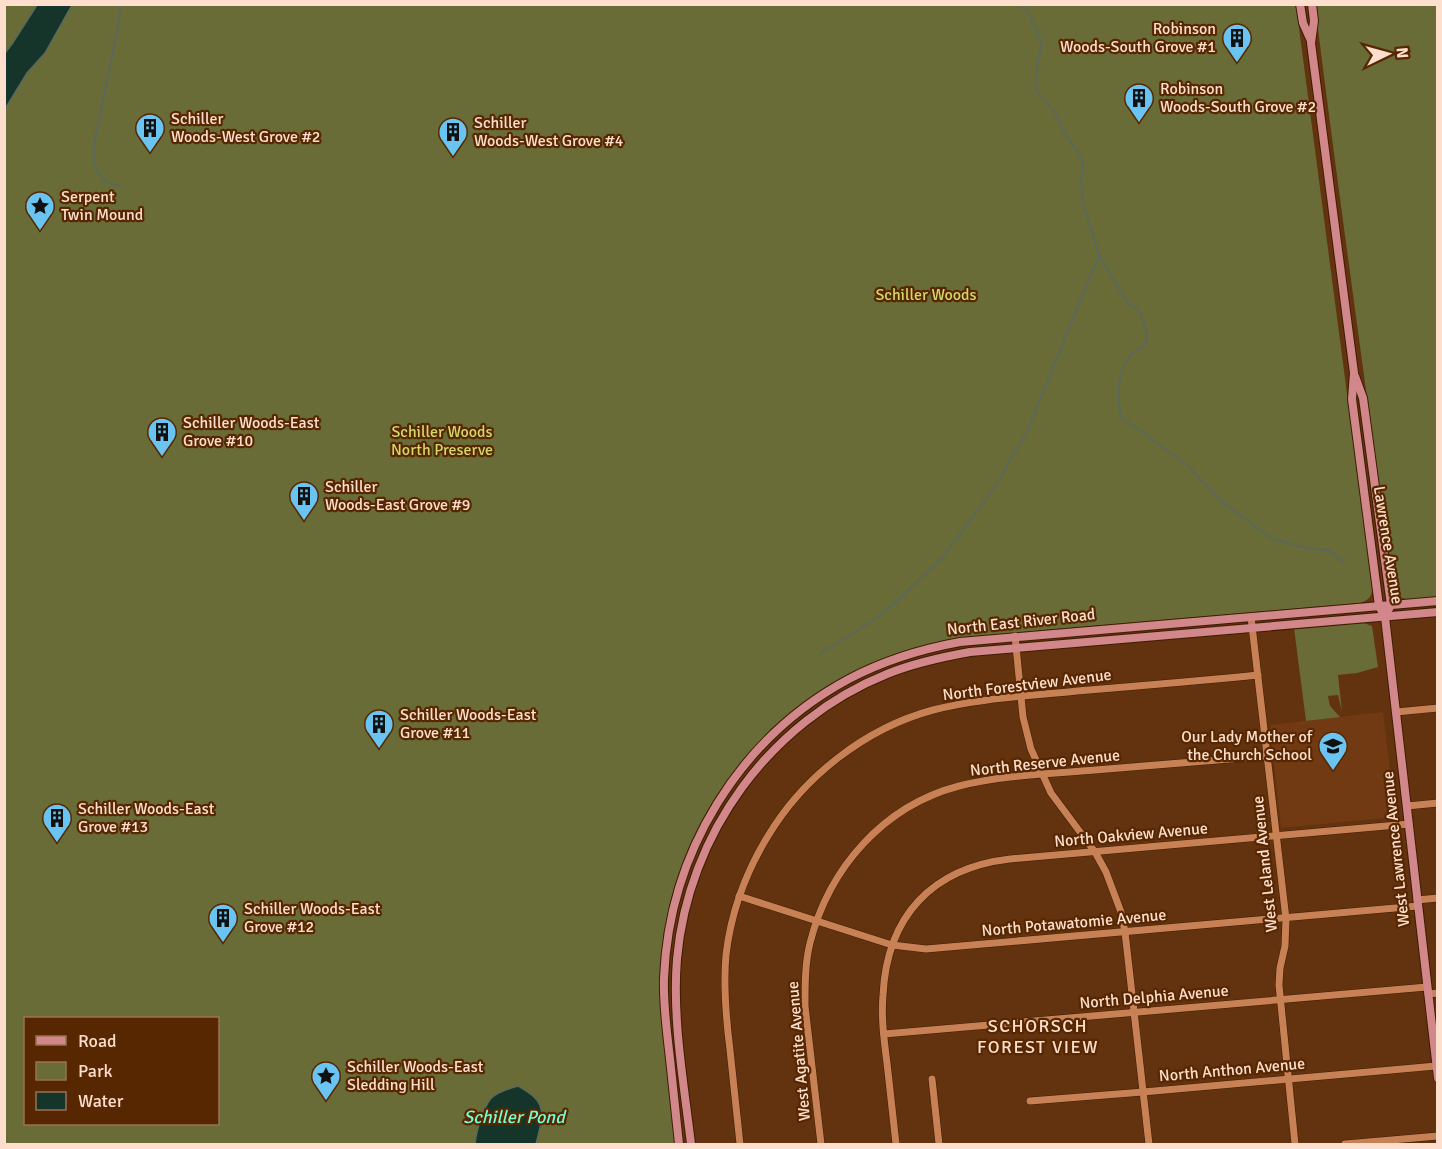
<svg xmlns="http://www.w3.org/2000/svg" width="1442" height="1149" viewBox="0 0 1442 1149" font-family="Signika,sans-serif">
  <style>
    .built { fill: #713a13 }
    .green { fill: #696c36; fill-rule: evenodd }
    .water { fill: #15352b; stroke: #5b685c; stroke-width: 1.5 }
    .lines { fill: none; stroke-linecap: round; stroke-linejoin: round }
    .stream { stroke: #5b685c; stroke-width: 2 }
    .minor-casing { stroke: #3f1d05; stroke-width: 8 }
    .major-casing { stroke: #3f1d05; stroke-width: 10 }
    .minor { stroke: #c78155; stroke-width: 7 }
    .major { stroke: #d2878a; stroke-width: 8 }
    .labels { text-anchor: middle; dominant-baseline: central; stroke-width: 4.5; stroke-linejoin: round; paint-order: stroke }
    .poi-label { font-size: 16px; fill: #fedfcd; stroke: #572701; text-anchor: start }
    .park-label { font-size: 16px; fill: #d2d96b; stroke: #572701 }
    .street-label { font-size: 16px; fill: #fedfcd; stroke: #572701 }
    .neighbourhood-label { font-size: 18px; letter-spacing: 1.5px; fill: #fedfcd; stroke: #572701 }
    .water-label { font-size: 18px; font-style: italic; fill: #72fed6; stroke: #572701 }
  </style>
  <rect width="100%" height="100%" fill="#63320e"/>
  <polygon class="built" points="1383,712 1396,817 1281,828 1270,725"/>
  <g class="green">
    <polygon points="4,5 37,5 12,44 5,53"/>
    <path d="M72,5h1224l76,579c1,10 -1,16 -12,19l-395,34c-171,28 -299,164 -305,340 -1,26 2,52 5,77 3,30 7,60 10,90h-670v-1035l22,-36 18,-20zM26,1018h192v106h-192z"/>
    <path d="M1315,5h122v592c-9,1 -33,5 -40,-1 -3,-3 -4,-6 -5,-10 -25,-194 -53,-387 -77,-581z"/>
    <polygon points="1364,623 1372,626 1378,667 1357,673 1338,675 1342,712 1338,695 1328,696 1330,706 1340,717 1306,721 1294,628"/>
  </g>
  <g class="water">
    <polygon points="37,5 72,5 45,53 27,73 5,109 5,53 12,44"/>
    <path d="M518,1086c5,3 12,7 16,11 14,12 5,33 2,47h-61c1,-11 9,-43 20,-49 5,-3 16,-7 23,-9z"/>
  </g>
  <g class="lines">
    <g class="stream">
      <polyline points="120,186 107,182 102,178 94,165 94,144 117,32 121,4"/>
      <path d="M1099,255l28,47 12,8 8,22 -1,12c-5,4 -12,7 -16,12 -14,18 -13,40 -9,61l65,47 39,40 46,34 31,9 28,4 13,11"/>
      <polyline points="820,655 825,650 856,632 894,604 941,559 995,487 1027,431 1099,255 1083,203 1081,181 1083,160 1062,129 1058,117 1035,88 1038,61 1042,43 1027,10 1018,4"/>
    </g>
    <g class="minor-casing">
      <g id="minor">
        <polyline points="1251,617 1286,919 1285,946 1280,968 1279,985 1295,1144"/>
        <polyline points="1015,636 1023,717 1031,749 1051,793 1095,852 1106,872 1121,912 1125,932 1149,1144"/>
        <polyline points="1396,712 1438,708"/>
        <polyline points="1407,806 1438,803"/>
        <polyline points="739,896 892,945 926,949 1418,906"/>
        <polyline points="1417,900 1438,898"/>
        <polyline points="1428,994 1438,993"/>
        <polyline points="884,1034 1427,987"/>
        <polyline points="932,1079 939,1144"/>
        <polyline points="1030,1101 1143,1092 1436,1066"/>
        <path d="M740,1144c-3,-31 -7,-63 -10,-94 -4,-32 -7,-63 -4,-95 5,-43 20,-83 42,-119 36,-60 98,-108 165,-126 47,-12 97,-14 144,-19 61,-5 121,-10 181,-16"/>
        <path d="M821,1144l-16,-138c0,-21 0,-43 5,-63 19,-75 73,-137 149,-157 44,-11 91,-12 136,-16 57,-5 114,-9 172,-14"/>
        <path d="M896,1144c-3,-27 -6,-54 -9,-81 -3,-23 -6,-46 -4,-68 4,-79 49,-127 127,-136l399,-35"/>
        <polyline points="1345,1144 1438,1136"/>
      </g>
    </g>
    <g class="major-casing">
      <g id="major">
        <polyline points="1300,4 1303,23 1311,41"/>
        <polyline points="1312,4 1314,21 1311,43 1354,373 1352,399 1379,606 1385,617 1438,1078"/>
        <polyline points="1355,376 1363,398 1391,605 1389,609"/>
        <path d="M679,1144c-3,-28 -6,-57 -9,-85 -3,-27 -7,-54 -6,-81 5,-125 75,-240 185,-299 34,-18 73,-30 111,-37l478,-41"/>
        <path d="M691,1144c-7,-59 -19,-126 -14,-185 11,-125 93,-238 210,-285 27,-11 55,-17 83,-22l468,-40"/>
      </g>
    </g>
    <use href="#minor" class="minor"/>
    <use href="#major" class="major"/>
  </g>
  <defs>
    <g id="building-pin" transform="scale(1.5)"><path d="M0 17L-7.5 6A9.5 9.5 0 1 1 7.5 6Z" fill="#69c4f1" stroke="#572701"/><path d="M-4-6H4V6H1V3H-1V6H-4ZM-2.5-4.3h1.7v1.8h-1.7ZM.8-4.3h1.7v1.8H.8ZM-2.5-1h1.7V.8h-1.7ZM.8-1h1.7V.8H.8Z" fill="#111"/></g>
    <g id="sight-pin" transform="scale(1.5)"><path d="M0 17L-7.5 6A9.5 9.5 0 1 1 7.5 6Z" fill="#69c4f1" stroke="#572701"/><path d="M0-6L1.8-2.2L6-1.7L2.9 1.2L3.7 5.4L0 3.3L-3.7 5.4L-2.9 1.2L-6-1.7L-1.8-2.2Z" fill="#111"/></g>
    <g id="school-pin" transform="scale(1.5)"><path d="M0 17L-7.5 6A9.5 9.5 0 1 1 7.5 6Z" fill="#69c4f1" stroke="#572701"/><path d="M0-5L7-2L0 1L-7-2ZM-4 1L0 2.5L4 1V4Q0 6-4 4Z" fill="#111"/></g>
  </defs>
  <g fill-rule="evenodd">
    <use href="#building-pin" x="1237" y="38"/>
    <use href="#building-pin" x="1139" y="98"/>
    <use href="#building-pin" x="150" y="128"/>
    <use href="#building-pin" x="453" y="132"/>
    <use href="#sight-pin" x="40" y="206"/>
    <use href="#building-pin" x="162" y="432"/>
    <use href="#building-pin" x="304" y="496"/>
    <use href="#building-pin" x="379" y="724"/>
    <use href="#school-pin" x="1333" y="746"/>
    <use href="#building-pin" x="57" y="818"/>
    <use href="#building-pin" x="223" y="918"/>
    <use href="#sight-pin" x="326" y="1076"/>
  </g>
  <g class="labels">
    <g class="poi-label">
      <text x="1216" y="29" text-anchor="end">Robinson<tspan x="1216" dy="18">Woods-South Grove #1</tspan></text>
      <text x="1160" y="89">Robinson<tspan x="1160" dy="18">Woods-South Grove #2</tspan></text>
      <text x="171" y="119">Schiller<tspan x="171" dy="18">Woods-West Grove #2</tspan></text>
      <text x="474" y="123">Schiller<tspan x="474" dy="18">Woods-West Grove #4</tspan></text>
      <text x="61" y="197">Serpent<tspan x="61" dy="18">Twin Mound</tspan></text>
      <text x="183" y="423">Schiller Woods-East<tspan x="183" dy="18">Grove #10</tspan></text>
      <text x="325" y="487">Schiller<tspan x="325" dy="18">Woods-East Grove #9</tspan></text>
      <text x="400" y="715">Schiller Woods-East<tspan x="400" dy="18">Grove #11</tspan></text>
      <text x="1312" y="737" text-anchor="end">Our Lady Mother of<tspan x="1312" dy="18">the Church School</tspan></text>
      <text x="78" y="809">Schiller Woods-East<tspan x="78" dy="18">Grove #13</tspan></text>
      <text x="244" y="909">Schiller Woods-East<tspan x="244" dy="18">Grove #12</tspan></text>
      <text x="347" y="1067">Schiller Woods-East<tspan x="347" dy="18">Sledding Hill</tspan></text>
    </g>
    <g class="park-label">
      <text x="926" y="295">Schiller Woods</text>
      <text x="442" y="432">Schiller Woods<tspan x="442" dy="18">North Preserve</tspan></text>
    </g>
    <g class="street-label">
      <text transform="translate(1388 545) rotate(81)">Lawrence Avenue</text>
      <text transform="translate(1021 622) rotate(-6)">North East River Road</text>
      <text transform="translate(1027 685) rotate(-7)">North Forestview Avenue</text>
      <text transform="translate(1045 763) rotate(-6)">North Reserve Avenue</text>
      <text transform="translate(1131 835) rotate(-5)">North Oakview Avenue</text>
      <text transform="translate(1396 849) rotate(-96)">West Lawrence Avenue</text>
      <text transform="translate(1265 864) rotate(-96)">West Leland Avenue</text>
      <text transform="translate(1074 923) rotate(-5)">North Potawatomie Avenue</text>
      <text transform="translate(1154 997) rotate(-5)">North Delphia Avenue</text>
      <text transform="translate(799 1051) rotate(-95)">West Agatite Avenue</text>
      <text transform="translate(1232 1070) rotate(-5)">North Anthon Avenue</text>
    </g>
    <g class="neighbourhood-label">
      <text x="1038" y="1026">SCHORSCH<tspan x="1038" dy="21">FOREST VIEW</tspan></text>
    </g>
    <g class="water-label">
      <text x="514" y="1117">Schiller Pond</text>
    </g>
  </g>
  <rect width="1442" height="1149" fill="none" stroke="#fedfcd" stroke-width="12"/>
  <rect x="24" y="1017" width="195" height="108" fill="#572701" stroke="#9a7153" stroke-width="1.5"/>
  <rect x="36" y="1036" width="30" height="9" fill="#d2878a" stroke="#9a7153" stroke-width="1.5"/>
  <text x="78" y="1047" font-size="18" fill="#fedfcd">Road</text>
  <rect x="36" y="1062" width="30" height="18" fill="#696c36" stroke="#9a7153" stroke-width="1.5"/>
  <text x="78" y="1077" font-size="18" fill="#fedfcd">Park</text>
  <rect x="36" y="1092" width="30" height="18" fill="#15352b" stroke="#9a7153" stroke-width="1.5"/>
  <text x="78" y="1107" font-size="18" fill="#fedfcd">Water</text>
  <g transform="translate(1388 54) rotate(85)" stroke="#572701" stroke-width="4.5" paint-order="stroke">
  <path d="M0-4.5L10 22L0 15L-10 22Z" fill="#fedfcd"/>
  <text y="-9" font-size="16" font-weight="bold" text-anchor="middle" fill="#fedfcd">N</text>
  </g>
</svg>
